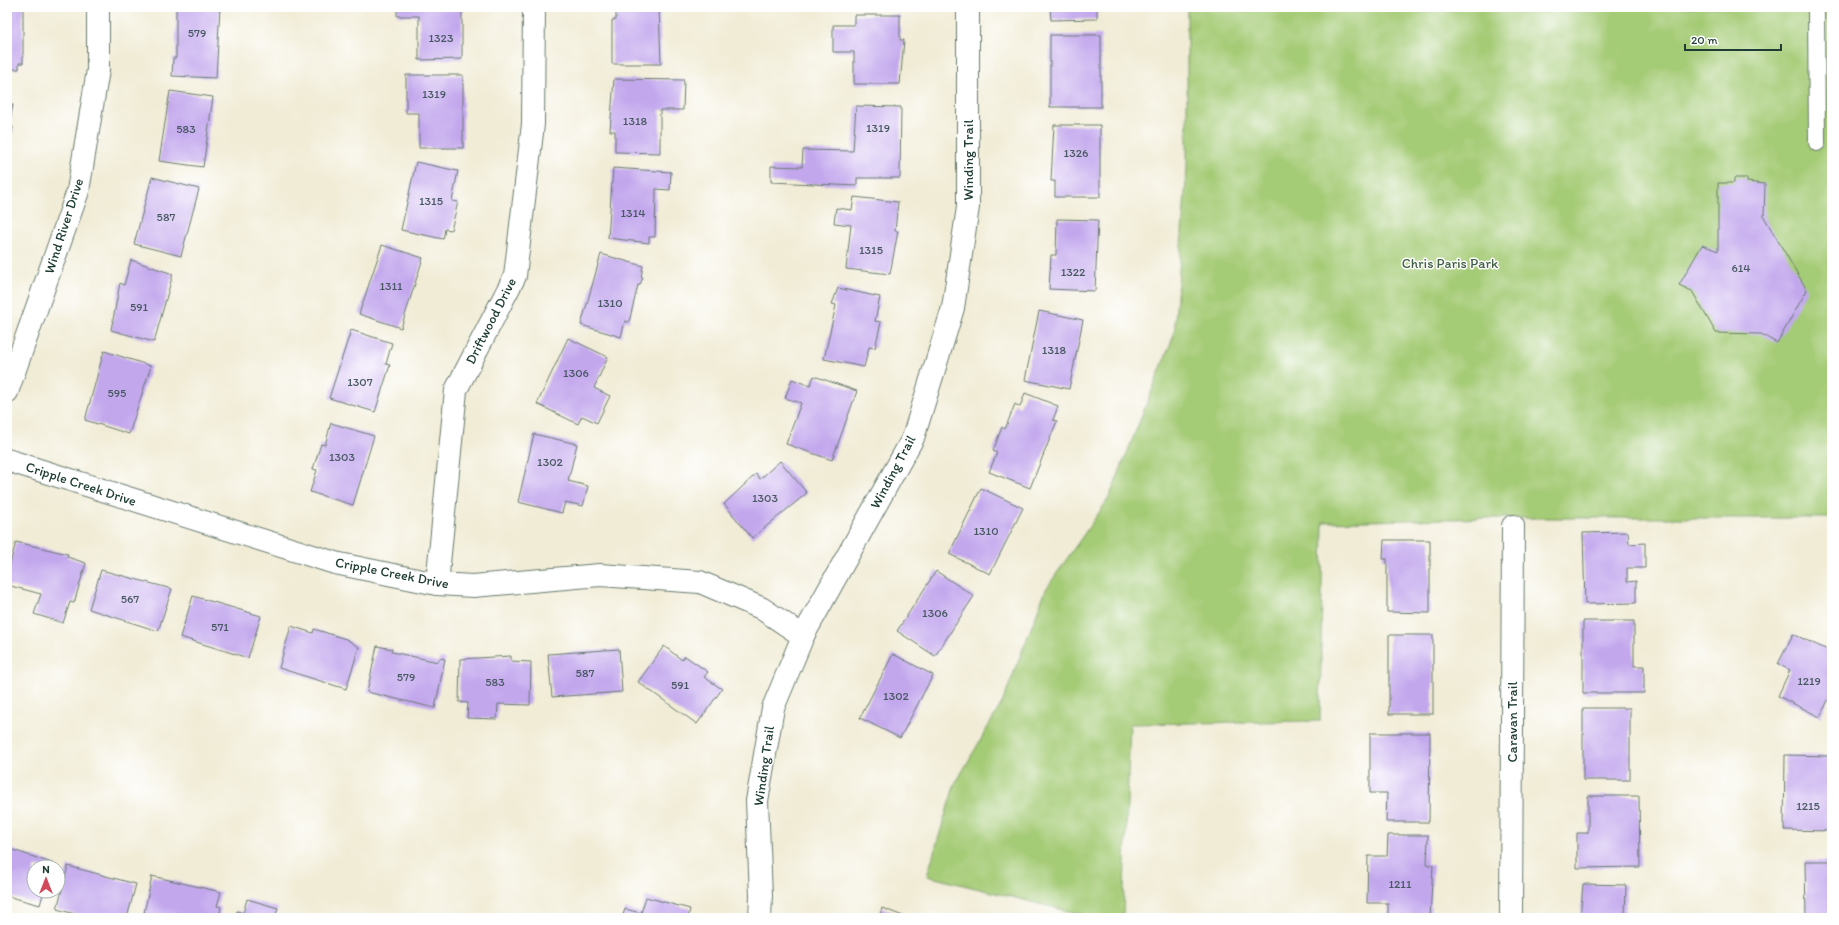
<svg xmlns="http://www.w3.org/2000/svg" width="1839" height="925" viewBox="0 0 1839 925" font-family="Itim,sans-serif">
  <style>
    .green { fill: #a4cb75; stroke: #628454 }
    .building { fill: #c2a7ed }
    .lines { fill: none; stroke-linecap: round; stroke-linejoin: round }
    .service-casing { stroke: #687a6d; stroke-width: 18 }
    .minor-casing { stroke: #687a6d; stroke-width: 24 }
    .service { stroke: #fff; stroke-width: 16 }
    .minor { stroke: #fff; stroke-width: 22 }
    .labels { text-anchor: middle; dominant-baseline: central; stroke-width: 3; stroke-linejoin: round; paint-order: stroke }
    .number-label { font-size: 12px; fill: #485862 }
    .street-label { font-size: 14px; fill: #1f3d34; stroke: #fff }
    .park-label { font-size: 14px; fill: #406044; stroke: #fff }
  </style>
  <rect width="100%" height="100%" fill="#fff"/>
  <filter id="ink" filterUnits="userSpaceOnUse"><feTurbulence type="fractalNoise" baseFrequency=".025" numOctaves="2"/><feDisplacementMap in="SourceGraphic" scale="8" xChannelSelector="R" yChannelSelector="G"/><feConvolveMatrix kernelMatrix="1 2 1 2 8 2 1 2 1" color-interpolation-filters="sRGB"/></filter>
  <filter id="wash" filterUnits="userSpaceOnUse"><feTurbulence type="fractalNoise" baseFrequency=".012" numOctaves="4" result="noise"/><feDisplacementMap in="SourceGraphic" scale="16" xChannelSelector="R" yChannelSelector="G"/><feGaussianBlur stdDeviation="0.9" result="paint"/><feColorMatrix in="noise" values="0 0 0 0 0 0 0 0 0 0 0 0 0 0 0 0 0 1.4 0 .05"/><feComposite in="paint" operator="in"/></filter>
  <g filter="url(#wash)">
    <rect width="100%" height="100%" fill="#f1ecd6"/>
    <polygon class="green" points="1187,7 1832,7 1832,518 1496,518 1323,522 1320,721 1130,724 1123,918 1096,918 927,876 954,786 1003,701 1046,589 1109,498 1174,335 1187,168"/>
    <g id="blocks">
      <g class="building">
        <polygon points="7,7 23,7 23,63 19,63 19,69 7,69"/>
        <polygon points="176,7 220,7 216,78 172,76 173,58 176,58"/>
        <polygon points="397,7 462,7 462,59 419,60 419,16 397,16"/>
        <polygon points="616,7 659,7 661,64 612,64 612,20 616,20"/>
        <polygon points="1050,7 1097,7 1097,19 1051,20"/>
        <polygon points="854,15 900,15 900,40 904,40 900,84 854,84 854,52 833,52 833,25 854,25"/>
        <rect x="1050" y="35" width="51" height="72"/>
        <polygon points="406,75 463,75 463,148 419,148 419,113 406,113"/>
        <polygon points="614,79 684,80 683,110 660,110 660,153 615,152 615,131 610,131"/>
        <polygon points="170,91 213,97 203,167 159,161"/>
        <polygon points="7,103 13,105 9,126 13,127 8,153"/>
        <polygon points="856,106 901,107 900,178 857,178 857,186 771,182 771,166 802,167 803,150 853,151"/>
        <polygon points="1054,125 1100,125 1100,197 1055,197 1055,181 1051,181"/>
        <polygon points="416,162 458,171 452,201 458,202 451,230 445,229 443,239 401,230"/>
        <polygon points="613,168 671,172 670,190 656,189 655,237 649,237 649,243 608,238"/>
        <polygon points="152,177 199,189 181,256 134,244"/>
        <polygon points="1734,178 1747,178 1747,182 1765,184 1764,217 1807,290 1777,343 1761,334 1716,333 1692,291 1679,285 1702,245 1718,251 1718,183 1734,183"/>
        <polygon points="854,197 898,202 895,231 898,231 890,274 846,269 851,225 834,223 836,208 852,210"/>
        <polygon points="1057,219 1098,220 1095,291 1049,289 1051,255 1056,255"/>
        <polygon points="382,245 423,258 401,328 359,314"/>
        <polygon points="601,254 643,266 641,277 643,277 640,285 638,285 629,322 625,321 621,337 581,325"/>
        <polygon points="131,260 173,274 154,342 111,330 120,283 124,285"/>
        <polygon points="838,288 880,297 875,321 881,322 875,348 869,347 864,367 824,359 836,305 832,304"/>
        <polygon points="1039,311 1083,320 1069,389 1025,380"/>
        <polygon points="351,330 392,343 386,364 390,365 375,412 329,398"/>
        <polygon points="568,338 608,357 594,388 610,396 597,423 582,416 578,424 537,404"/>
        <polygon points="104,351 151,366 129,434 85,420"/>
        <polygon points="814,376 857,391 832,460 786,444 801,403 785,398 792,379 810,386"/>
        <polygon points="1025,393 1058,406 1053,420 1057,421 1030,488 989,472 997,453 993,451 1002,427 1005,429 1015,404 1020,407"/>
        <polygon points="331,423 374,436 353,505 310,492 317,470 313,469 321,444 325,445"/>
        <polygon points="534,434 577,444 568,481 588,486 583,506 565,502 562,513 518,502"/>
        <polygon points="780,461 807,493 752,538 724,504 756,474 760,479"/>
        <polygon points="981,488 1023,508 990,574 949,554"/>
        <polygon points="1628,532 1629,544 1645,543 1645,568 1627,568 1627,582 1636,581 1636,603 1585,604 1583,533"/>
        <polygon points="1384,540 1430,540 1430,613 1387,612 1387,559 1383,559"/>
        <polygon points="16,542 68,554 67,557 86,563 74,603 70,602 63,623 34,614 41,594 7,585 7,574"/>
        <polygon points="101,570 172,589 158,631 89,609"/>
        <polygon points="936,571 974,596 935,656 897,631"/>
        <polygon points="193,596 261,616 248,658 180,637"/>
        <polygon points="1583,621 1634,621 1634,666 1644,666 1644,693 1583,693"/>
        <polygon points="291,626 313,633 314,629 346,639 359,647 346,689 279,668"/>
        <polygon points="1793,634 1832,652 1832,692 1820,717 1778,696 1790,670 1778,664"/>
        <rect x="1389" y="635" width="44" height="79"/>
        <polygon points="377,646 392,649 392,652 438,662 440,658 445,659 435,708 367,692"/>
        <polygon points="664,646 682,660 685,656 708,672 704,677 722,689 697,724 638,682"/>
        <polygon points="619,649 622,692 552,697 548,654"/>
        <polygon points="893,654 933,675 900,738 860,718"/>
        <polygon points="511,656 511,661 531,662 530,705 498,704 497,719 467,718 468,703 459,702 460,659"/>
        <rect x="1583" y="708" width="47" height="72"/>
        <polygon points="1370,733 1430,733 1429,822 1386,822 1387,793 1370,793"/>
        <polygon points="1785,755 1830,756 1832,831 1784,830"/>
        <polygon points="1588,796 1639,796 1640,867 1577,868 1577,833 1588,833"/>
        <polygon points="1388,835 1428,835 1427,865 1433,865 1430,918 1388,917 1388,903 1367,903 1368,856 1387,856"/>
        <polygon points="7,848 52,863 51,867 34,867 34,891 44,891 40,905 7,896"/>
        <polygon points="1805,861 1832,861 1832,918 1806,918"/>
        <polygon points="68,866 136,884 127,918 77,918 78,915 57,909"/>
        <polygon points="152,876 221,892 217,906 221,907 219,918 143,918"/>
        <polygon points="1583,884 1626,885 1625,918 1580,918"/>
        <polygon points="646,897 690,909 688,918 622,918 625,909 641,913"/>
        <polygon points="247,899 278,908 275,918 235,918 237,911 243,913"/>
        <polygon points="882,908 903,916 902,918 879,918"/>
      </g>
    </g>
  </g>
  <g filter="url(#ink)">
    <use href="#blocks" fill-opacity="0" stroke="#687a6d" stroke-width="1"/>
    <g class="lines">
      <g class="service-casing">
        <polyline id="service" points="1816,7 1817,143"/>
      </g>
      <g class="minor-casing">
        <g id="minor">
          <polyline points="7,392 78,191 98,70 98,7"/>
          <polyline points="7,460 335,563 437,584 473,586 600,575 700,582 761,608 803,636"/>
          <polyline points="437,584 456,390 515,276 533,124 534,7"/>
          <polyline points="760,918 761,896 757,801 773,708 803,636 913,438 953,308 968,207 968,7"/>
          <polyline points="1511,918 1513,526"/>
        </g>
      </g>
      <use href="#service" class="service"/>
      <use href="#minor" class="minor"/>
    </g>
  </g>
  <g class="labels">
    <g class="number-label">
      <text x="197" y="33">579</text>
      <text x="441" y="38">1323</text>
      <text x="434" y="94">1319</text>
      <text x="635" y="121">1318</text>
      <text x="878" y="128">1319</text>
      <text x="186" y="129">583</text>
      <text x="1076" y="153">1326</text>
      <text x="431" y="201">1315</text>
      <text x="633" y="213">1314</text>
      <text x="166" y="217">587</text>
      <text x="871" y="250">1315</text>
      <text x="1741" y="268">614</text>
      <text x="1073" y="272">1322</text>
      <text x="391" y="286">1311</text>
      <text x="610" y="303">1310</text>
      <text x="139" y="307">591</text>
      <text x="1054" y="350">1318</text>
      <text x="576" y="373">1306</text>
      <text x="360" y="382">1307</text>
      <text x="117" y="393">595</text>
      <text x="342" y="457">1303</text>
      <text x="550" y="462">1302</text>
      <text x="765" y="498">1303</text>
      <text x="986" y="531">1310</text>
      <text x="130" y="599">567</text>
      <text x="935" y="613">1306</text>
      <text x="220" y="627">571</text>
      <text x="585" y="673">587</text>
      <text x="406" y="677">579</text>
      <text x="1809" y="681">1219</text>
      <text x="495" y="682">583</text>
      <text x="680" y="685">591</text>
      <text x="896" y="696">1302</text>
      <text x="1808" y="806">1215</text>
      <text x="1400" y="884">1211</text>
    </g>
    <g class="street-label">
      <text transform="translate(968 160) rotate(-90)">Winding Trail</text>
      <text transform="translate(64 226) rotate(-72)">Wind River Drive</text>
      <text transform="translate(491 321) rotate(-63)">Driftwood Drive</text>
      <text transform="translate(893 472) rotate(-62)">Winding Trail</text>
      <text transform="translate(81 484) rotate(18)">Cripple Creek Drive</text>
      <text transform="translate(392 573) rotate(11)">Cripple Creek Drive</text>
      <text transform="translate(1512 722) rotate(-90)">Caravan Trail</text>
      <text transform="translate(764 766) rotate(-82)">Winding Trail</text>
    </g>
    <g class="park-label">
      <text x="1450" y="263">Chris Paris Park</text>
    </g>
  </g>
  <rect width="1839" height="925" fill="none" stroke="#fff" stroke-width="24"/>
  <g transform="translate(46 879)"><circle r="19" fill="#ffffff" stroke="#a5b1ae"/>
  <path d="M0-3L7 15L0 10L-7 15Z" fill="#d1495b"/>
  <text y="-6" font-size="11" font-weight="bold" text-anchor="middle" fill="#1f3d34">N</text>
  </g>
  <path d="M1685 44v6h96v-6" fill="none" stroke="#1f3d34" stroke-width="2"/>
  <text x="1691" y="44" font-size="12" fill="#1f3d34" stroke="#ffffff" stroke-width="3" paint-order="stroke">20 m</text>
</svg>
